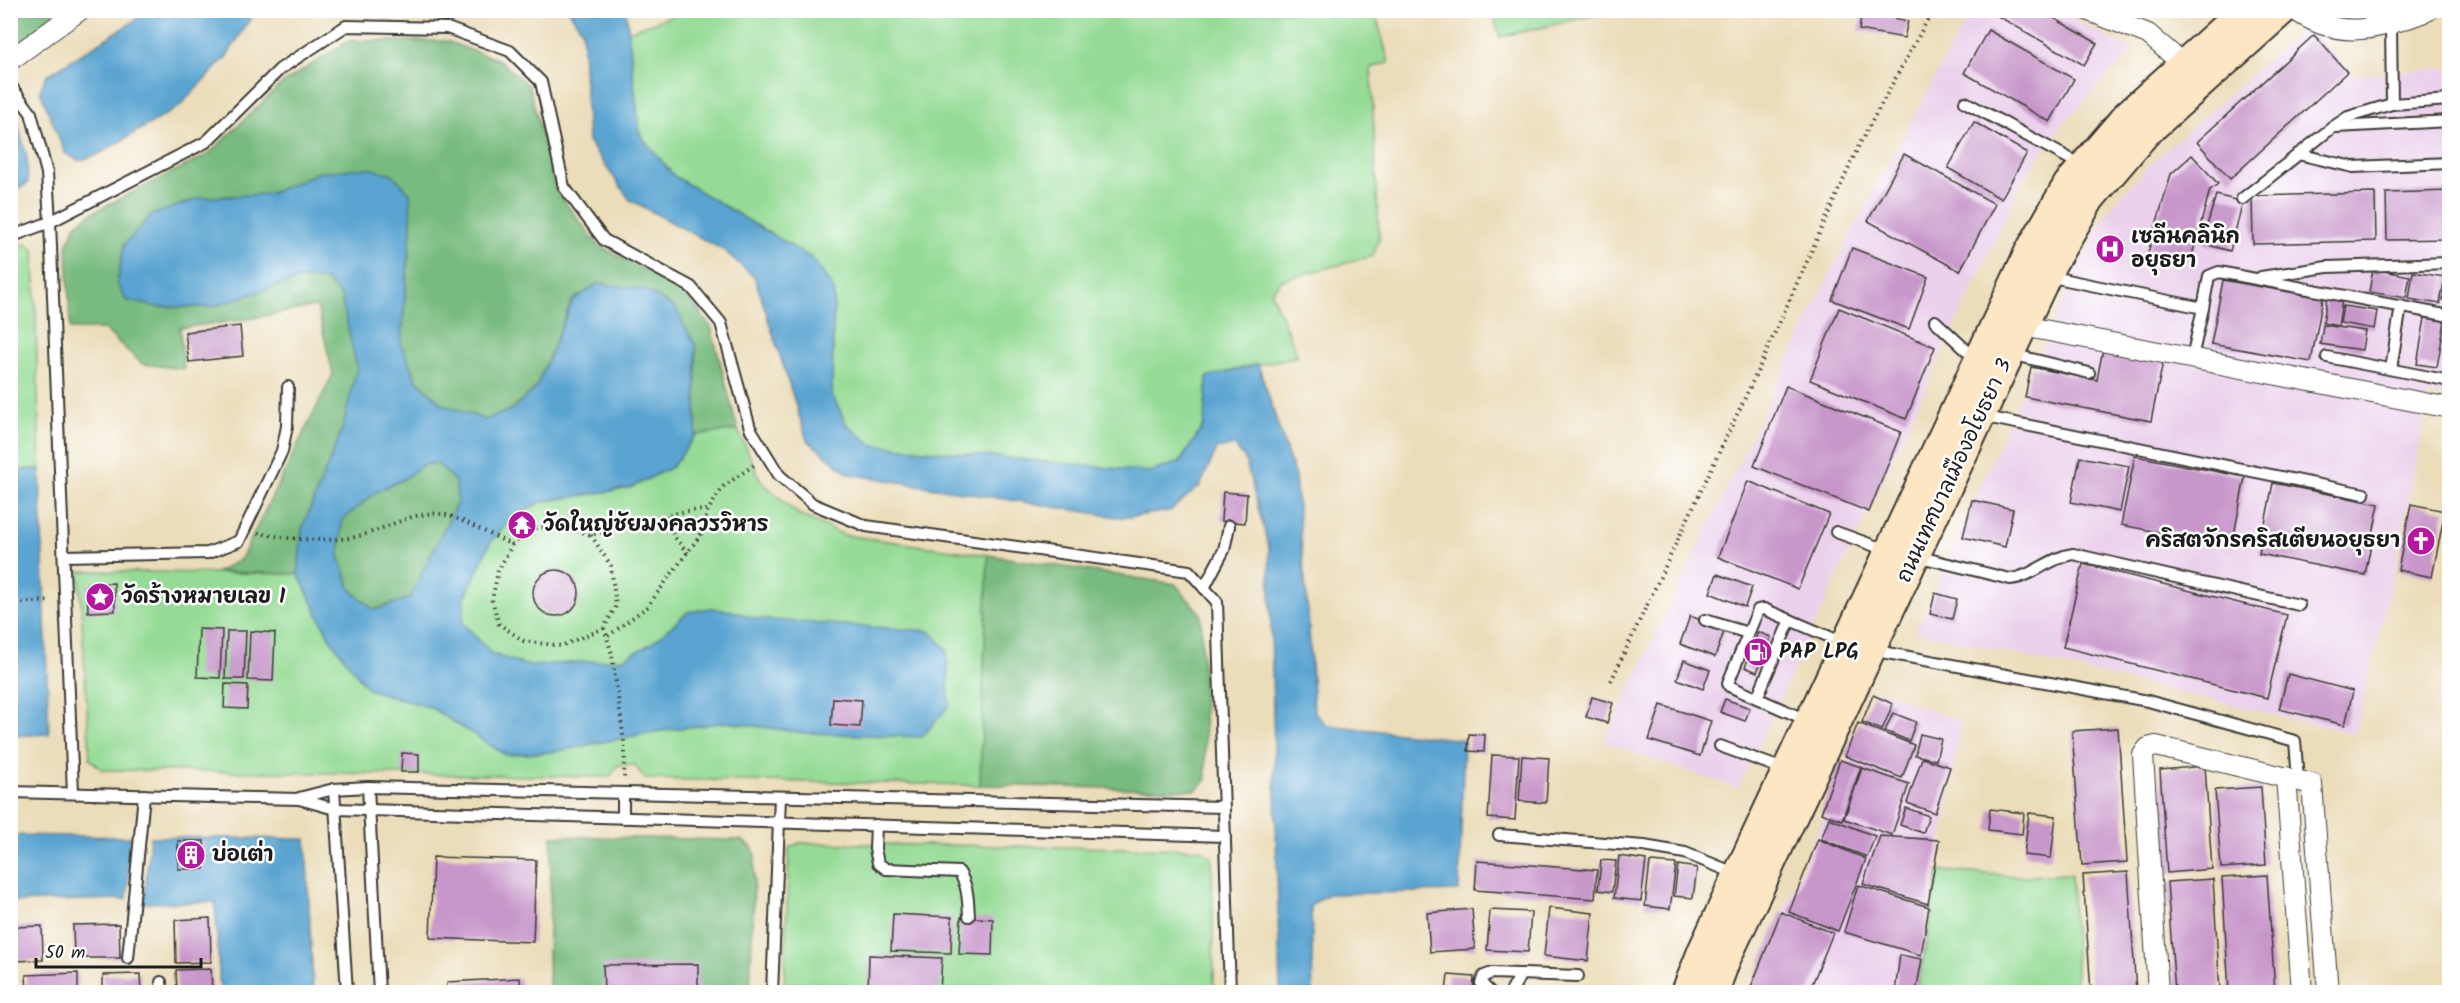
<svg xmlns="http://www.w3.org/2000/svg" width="2460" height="1003" viewBox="0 0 2460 1003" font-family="Kalam,'Playpen Sans Thai',sans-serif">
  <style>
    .built { fill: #ebd1ec }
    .green { fill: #95db95; stroke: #587c58; stroke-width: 1.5 }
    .forest { fill: #78bb7e; stroke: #4a6c4d; stroke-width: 1.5 }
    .water { fill: #5aa4d1; stroke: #3b6076; stroke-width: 1.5; fill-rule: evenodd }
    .building { fill: #c897ca }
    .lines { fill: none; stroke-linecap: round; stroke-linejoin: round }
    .lane-casing { stroke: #3b3934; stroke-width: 14 }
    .street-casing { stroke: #3b3934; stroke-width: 22 }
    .secondary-casing { stroke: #3b3934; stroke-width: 32 }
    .path { stroke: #3b3934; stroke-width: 4; stroke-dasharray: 1.5 4.5; stroke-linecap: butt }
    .lane { stroke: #fff; stroke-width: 10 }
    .street { stroke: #fff; stroke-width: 20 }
    .secondary { stroke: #fce6c4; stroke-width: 28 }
    .labels { text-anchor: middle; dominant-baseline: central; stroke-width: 5; stroke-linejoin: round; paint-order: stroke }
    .poi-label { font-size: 21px; font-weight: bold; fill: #1c1c1c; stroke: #fff; text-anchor: start }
    .street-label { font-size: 21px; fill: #1c1c1c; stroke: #fff }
  </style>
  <rect width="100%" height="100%" fill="#fff"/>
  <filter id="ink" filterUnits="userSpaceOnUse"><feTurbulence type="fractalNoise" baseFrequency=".0167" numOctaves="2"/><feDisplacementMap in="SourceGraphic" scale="12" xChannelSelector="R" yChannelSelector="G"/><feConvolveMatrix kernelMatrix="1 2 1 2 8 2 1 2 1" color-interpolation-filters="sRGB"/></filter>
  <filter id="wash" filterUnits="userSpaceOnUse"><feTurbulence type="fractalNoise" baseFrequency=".008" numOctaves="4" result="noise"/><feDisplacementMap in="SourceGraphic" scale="24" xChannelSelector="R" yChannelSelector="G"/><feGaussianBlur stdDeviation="1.35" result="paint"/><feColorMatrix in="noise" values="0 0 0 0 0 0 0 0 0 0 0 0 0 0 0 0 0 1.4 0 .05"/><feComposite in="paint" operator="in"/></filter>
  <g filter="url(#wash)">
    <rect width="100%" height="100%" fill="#ebddba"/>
    <g class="built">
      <polygon points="1974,11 2058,11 2132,50 2065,122 2025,176 1738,789 1604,742 1840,254 1959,33"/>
      <polygon points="2308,25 2353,75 2449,68 2449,398 2429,394 2392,580 2355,734 1916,631 2078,266 2108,211 2152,162"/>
      <polygon points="1878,689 1961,722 1917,992 1750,992"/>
    </g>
    <g class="green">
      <polygon points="690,10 1375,11 1389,63 1371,68 1379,239 1373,256 1282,280 1271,292 1298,356 1207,377 1204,425 1180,462 1150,472 873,445 847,425 832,395 834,290 813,259 674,176 640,135 628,31"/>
      <polygon points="1492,11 1492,10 1613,11 1500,37"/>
      <polygon points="27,244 34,250 40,469 11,470 11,250 14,246"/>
      <polygon points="738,430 761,481 798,514 844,535 988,555 980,785 645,779 635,765 618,765 610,777 102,770 90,759 79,571 298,574 331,640 368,689 430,707 506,755 553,752 653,732 727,722 805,733 757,619 732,611 688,612 652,643 623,659 529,666 492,654 463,623 464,600 490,543 510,520 540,502 630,488 672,467 696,435"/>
      <polygon points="799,843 1201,849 1212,858 1214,992 784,992 789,848"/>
      <polygon points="1939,871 2018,876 2071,874 2077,992 1917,992"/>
    </g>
    <g class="forest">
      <polygon points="11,11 69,11 11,53"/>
      <polygon points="348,41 446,41 499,60 529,86 556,191 598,245 685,293 711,327 738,430 696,435 696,346 645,290 599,284 572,300 536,388 511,410 485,420 442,404 416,379 401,344 411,227 410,193 320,172 269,194 200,198 211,307 299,279 326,280 341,296 358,368 342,430 302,529 298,574 217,572 241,559 333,374 317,306 248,319 180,328 184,369 142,364 104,329 70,329 67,246 76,225 90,214 209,154 280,85"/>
      <polygon points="438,463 455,481 458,501 410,598 374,610 351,590 339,557 342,520 379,490 404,479 422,465"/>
      <polygon points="988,555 1175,584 1201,614 1206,781 1196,790 980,785"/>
      <polygon points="552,836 741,840 751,846 755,853 750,992 549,992 548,957"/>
    </g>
    <g class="water">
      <polygon points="150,11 255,11 227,56 179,107 97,155 79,161 65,153 40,91 46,76"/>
      <polygon points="569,11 626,11 640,135 674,176 813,259 834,290 832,395 847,425 873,445 1150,472 1180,462 1204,425 1207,377 1258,364 1295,477 1308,612 1314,712 1327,725 1464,740 1459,891 1328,894 1311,905 1313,992 1280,992 1269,548 1245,459 1234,445 1217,449 1200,486 1170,511 1123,518 849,474 807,440 755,278 725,251 630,200 588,141 582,30"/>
      <polygon points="11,104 13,105 27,158 28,183 11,193"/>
      <path d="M369,168l23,6 18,19 1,34 -10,117 15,35 26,25 43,16 26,-10 25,-22 37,-88 26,-17 46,7 30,18 21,38v89l-24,32 -42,21 -90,14 -30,18 -20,23 -26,56 -1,24 29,31 37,12 94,-7 29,-16 36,-31 23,-4 21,3 25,8 173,12 17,19 2,56 -27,31 -117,-4 -78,-11 -74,10 -100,20 -47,3 -76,-48 -62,-18 -37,-49 -33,-66 4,-45 40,-99 15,-62 -16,-72 -15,-16 -27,-1 -88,28h-54l-31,-7 -9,-17 7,-38 28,-30 48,-17 69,-4 51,-22zM437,463l18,18 3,20 -48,97 -36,12 -23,-20 -12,-33 3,-37 37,-30 25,-11 18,-14z"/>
      <polygon points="40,469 49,734 11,736 11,470"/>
      <polygon points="10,835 131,837 127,899 11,902"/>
      <polygon points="150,837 306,839 313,992 220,992 215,902 144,903"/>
    </g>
    <g id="blocks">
      <g class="building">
        <polygon points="1987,10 2040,10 2097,43 2084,65"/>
        <polygon points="1862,12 1908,21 1904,38 1859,30"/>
        <polygon points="1988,30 2074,79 2050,122 1964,73"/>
        <polygon points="2314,35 2347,72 2230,179 2197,142"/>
        <polygon points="1974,122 2027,153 2001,199 1948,168"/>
        <polygon points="1904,154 1995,204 1960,271 1868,221"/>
        <polygon points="2192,155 2218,184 2210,190 2191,259 2147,256 2171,174"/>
        <polygon points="2450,191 2450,239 2387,240 2386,193"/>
        <polygon points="2375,193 2376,241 2253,244 2252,196"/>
        <polygon points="2216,195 2243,202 2230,251 2202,243"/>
        <polygon points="1852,248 1928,277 1909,329 1832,300"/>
        <polygon points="2373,269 2410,276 2406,298 2369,292"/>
        <polygon points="2448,269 2450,269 2450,301 2443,300"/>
        <polygon points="2413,272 2445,277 2440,304 2409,299"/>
        <polygon points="2223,280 2323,298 2311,362 2211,344"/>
        <polygon points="2327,298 2342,300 2338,326 2323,323"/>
        <polygon points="2343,306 2377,311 2374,329 2340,323"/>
        <polygon points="1839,308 1935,347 1906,419 1810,380"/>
        <polygon points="2425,318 2445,321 2437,367 2417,364"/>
        <polygon points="2323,325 2365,331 2362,350 2320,344"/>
        <polygon points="240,326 243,356 189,362 185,332"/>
        <polygon points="2103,349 2163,362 2151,421 2025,397 2031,367 2097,380"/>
        <polygon points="1786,386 1901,432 1869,512 1754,466"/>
        <polygon points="2135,456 2245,477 2232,546 2121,525"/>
        <polygon points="2080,457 2129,466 2120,512 2071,502"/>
        <polygon points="1748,481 1829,514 1798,589 1718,557"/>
        <polygon points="2273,483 2379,504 2365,575 2259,554"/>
        <polygon points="1223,492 1247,494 1245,523 1221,521"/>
        <polygon points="1972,500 2013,509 2005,547 1963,537"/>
        <polygon points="2411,504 2445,511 2432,577 2398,570"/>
        <polygon points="2083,564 2287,615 2267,698 2063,647"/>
        <circle cx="556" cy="593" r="23"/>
        <polygon points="1717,574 1752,587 1745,607 1710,593"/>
        <polygon points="114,583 115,611 88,612 87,584"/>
        <polygon points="1935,593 1957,599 1952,619 1930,614"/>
        <polygon points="1690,616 1725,629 1715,657 1680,644"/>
        <polygon points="199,629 222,630 220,678 197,677"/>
        <polygon points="227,631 246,631 244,679 225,679"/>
        <polygon points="250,631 275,633 273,681 248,680"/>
        <polygon points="1758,632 1771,637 1757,672 1745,667"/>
        <polygon points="1684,660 1710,670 1703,689 1677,679"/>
        <polygon points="2288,674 2353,691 2345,725 2279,709"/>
        <polygon points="225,684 248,685 247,709 224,708"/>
        <polygon points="1873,695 1893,704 1882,730 1862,722"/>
        <polygon points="1592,697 1613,703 1607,723 1586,717"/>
        <polygon points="833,698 862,700 860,727 831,725"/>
        <polygon points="1725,699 1750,708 1745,721 1720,712"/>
        <polygon points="1661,705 1711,721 1700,756 1649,740"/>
        <polygon points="1893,713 1916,722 1909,741 1885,731"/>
        <polygon points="1858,723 1914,745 1902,778 1845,756"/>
        <polygon points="2118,728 2127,862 2082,865 2072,731"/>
        <polygon points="1469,734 1485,735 1484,752 1468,751"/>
        <polygon points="1920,734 1941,739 1936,760 1915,755"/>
        <polygon points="402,753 419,754 419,772 401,772"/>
        <polygon points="1492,755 1519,756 1515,820 1488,818"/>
        <polygon points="1522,756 1549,758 1546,803 1519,801"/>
        <polygon points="1922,758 1950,767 1935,813 1907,803"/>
        <polygon points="1840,760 1861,767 1842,820 1821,813"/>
        <polygon points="2205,766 2212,869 2167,873 2160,770"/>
        <polygon points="1862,768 1909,784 1892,835 1844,819"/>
        <polygon points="2261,787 2266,865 2221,868 2215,790"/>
        <polygon points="1906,808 1929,816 1923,833 1900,825"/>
        <polygon points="1990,809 2024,813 2022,834 1988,830"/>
        <polygon points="2029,813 2056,816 2051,858 2024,855"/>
        <polygon points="1829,818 1875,836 1867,857 1821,839"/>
        <polygon points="1880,836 1939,840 1928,904 1863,884"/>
        <polygon points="1818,839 1866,859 1838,931 1789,912"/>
        <rect x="178" y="841" width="26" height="28"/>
        <polygon points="1619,856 1646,860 1641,901 1614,898"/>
        <polygon points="433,857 536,860 533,942 430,938"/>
        <polygon points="1601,860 1616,861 1612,892 1598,890"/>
        <polygon points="1477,861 1597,870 1595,899 1475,890"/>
        <polygon points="1650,862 1676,864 1670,909 1645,906"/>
        <polygon points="1678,865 1697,868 1693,898 1674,896"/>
        <polygon points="2128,872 2136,992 2091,992 2083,875"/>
        <polygon points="2267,875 2275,992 2229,992 2222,878"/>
        <polygon points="2213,879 2220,992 2175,992 2167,882"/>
        <polygon points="1858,885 1929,907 1921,955 1844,932"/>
        <polygon points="1549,908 1593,913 1588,961 1544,956"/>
        <polygon points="1472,909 1475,949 1430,952 1427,913"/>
        <polygon points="1490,910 1531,912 1528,952 1487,950"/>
        <polygon points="1781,912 1833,933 1809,992 1749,992"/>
        <polygon points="893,914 952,917 951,953 891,951"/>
        <polygon points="961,917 993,919 992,955 959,954"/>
        <polygon points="210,918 211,962 176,963 175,920"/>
        <polygon points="119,924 120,958 74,958 73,925"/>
        <polygon points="42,926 43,960 11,961 10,927"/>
        <polygon points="869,955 942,958 940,992 868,992"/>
        <polygon points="1900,955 1922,959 1916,992 1895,992"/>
        <polygon points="698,964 698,992 604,992 603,965"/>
        <polygon points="211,969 212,992 177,992 176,970"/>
        <polygon points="78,973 78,992 27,992 26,975"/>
        <polygon points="140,974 141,992 103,992 103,975"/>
        <polygon points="1448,975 1474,977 1473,992 1446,992"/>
        <polygon points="520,978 521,992 447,992 447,982"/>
      </g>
    </g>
  </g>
  <g filter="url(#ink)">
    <use href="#blocks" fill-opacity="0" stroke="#3b3934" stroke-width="1.5"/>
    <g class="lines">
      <g class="lane-casing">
        <g id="lane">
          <polyline points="2391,25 2392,104 2450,100"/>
          <polyline points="10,85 31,113 47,173 50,222 10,237"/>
          <polyline points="1965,102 2083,166"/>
          <polyline points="2336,127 2450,121"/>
          <polyline points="2298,154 2353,167 2450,163"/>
          <polyline points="2242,199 2333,127 2348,117 2392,104"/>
          <polyline points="2047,276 2203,308 2209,276 2219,272 2450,316"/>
          <polyline points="2261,277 2327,267 2450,263"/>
          <polyline points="1935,321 1977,360"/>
          <polyline points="2011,354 2089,373"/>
          <polyline points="2327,357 2450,381"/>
          <polyline points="2192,358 2203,308"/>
          <polyline points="2391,369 2401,306"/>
          <polyline points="1981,416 2364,494"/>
          <polyline points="1836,532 1889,551"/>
          <polyline points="64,556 208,553 239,541 282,451 287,426 288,387"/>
          <path d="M1916,556l94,23c23,-2 40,-22 63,-25l226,51"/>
          <polyline points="1204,588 1224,550 1229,526"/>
          <polyline points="1705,620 1748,633"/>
          <polyline points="1871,650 2148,701 2295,741 2298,780"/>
          <polyline points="1757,698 1790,620"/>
          <polyline points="1809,721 1729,686 1728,683 1758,610 1764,609 1844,643"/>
          <polyline points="1720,746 1786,770"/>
          <polyline points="368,787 379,992"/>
          <polyline points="334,789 347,992"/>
          <polyline points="10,792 299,799 335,809 1225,836"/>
          <polyline points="73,793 50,222 206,142 280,69 346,26 447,28 510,51 541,82 564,187 604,240 691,287 721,323 750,428 779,475 813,504 866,526 1189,571 1217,602 1230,992"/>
          <polyline points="623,793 623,818"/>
          <polyline points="299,798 334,789 368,787 1224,807"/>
          <path d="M876,825l-1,24 3,14 8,6 73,3c9,14 9,27 10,44"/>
          <polyline points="1499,835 1644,846 1685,853 1737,874"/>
          <polyline points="128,958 144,795"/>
          <polyline points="161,982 162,992"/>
          <polyline points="772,992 780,797"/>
          <polyline points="1490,992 1481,983 1484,976 1492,973 1578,976"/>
          <polyline points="1511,992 1521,974"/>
        </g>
      </g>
      <g class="street-casing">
        <g id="street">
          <polyline points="2087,10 2148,34 2183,64"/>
          <path d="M2295,10c44,32 87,19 134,0"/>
          <polyline points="10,60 80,10"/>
          <polyline points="2023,326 2450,408"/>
          <polyline points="2286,777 2302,992"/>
          <polyline points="2158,992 2143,755 2148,748 2156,746 2312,784 2328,992"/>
        </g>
      </g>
      <g class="secondary-casing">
        <g id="secondary">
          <polyline points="1686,992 1703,949 2029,252 2068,184 2127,115 2244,10"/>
          <polyline points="1714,992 1726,959 2052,264 2090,199 2146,133 2283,10"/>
        </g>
      </g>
      <g class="path">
        <polyline points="666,516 673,535 688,554"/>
        <path d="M258,533c30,6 60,9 91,5 31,-4 61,-28 92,-24 14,1 56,24 71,31"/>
        <polyline points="591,535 611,566 616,606 604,628 561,646 524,641 499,624 492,600 498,571 512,545 534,528 561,526 591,535 685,511 708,510"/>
        <polyline points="10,603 50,601"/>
        <polyline points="604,628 612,654 625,748 624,778"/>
        <polyline points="608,636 647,607 701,534 708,510 724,486 754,465"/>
        <polyline points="1611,681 1759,368 1860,143 1933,10"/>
      </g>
      <use href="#lane" class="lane"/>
      <use href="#street" class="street"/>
      <use href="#secondary" class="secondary"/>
    </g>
  </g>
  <defs>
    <g id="hospital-disc" transform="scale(1.5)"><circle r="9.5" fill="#b5179e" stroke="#fff"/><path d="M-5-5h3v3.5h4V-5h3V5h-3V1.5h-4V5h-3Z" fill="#fff"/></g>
    <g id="temple-disc" transform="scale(1.5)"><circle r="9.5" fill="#b5179e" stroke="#fff"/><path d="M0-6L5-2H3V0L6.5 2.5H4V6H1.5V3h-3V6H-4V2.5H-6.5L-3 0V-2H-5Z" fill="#fff"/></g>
    <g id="church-disc" transform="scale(1.5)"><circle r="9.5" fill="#b5179e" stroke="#fff"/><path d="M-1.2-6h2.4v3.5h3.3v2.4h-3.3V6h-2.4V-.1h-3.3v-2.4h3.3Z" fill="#fff"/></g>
    <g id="sight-disc" transform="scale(1.5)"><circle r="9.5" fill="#b5179e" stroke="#fff"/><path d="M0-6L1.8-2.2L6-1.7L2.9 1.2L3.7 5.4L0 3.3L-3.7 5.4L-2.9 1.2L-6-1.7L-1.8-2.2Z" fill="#fff"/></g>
    <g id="fuel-disc" transform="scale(1.5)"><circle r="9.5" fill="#b5179e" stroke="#fff"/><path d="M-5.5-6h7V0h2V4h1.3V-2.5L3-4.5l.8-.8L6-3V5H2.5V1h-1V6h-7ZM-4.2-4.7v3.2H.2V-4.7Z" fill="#fff"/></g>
    <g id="building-disc" transform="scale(1.5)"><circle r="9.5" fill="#b5179e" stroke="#fff"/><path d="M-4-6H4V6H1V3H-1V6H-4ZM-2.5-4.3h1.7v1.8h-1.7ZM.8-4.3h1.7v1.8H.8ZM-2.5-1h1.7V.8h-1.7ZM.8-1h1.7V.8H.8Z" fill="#fff"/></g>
  </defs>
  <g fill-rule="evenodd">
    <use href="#hospital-disc" x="2110" y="249"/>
    <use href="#temple-disc" x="522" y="525"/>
    <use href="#church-disc" x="2421" y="541"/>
    <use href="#sight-disc" x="100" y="597"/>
    <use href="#fuel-disc" x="1758" y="652"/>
    <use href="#building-disc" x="191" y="855"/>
  </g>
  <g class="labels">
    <g class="poi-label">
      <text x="2131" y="237">เซลีนคลินิก<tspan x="2131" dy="24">อยุธยา</tspan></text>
      <text x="543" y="525">วัดใหญ่ชัยมงคลวรวิหาร</text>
      <text x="2400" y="541" text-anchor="end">คริสตจักรคริสเตียนอยุธยา</text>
      <text x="121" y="597">วัดร้างหมายเลข 1</text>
      <text x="1779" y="652">PAP LPG</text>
      <text x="212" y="855">บ่อเต่า</text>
    </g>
    <g class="street-label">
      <text transform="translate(1955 471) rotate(-65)">ถนนเทศบาลเมืองอโยธยา 3</text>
    </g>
  </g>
  <rect width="2460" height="1003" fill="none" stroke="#fff" stroke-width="36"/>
  <path d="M36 958v9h165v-9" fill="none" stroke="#1c1c1c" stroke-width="3"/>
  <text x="45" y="958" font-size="18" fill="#1c1c1c" stroke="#ffffff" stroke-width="4.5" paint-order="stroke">50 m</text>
</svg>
